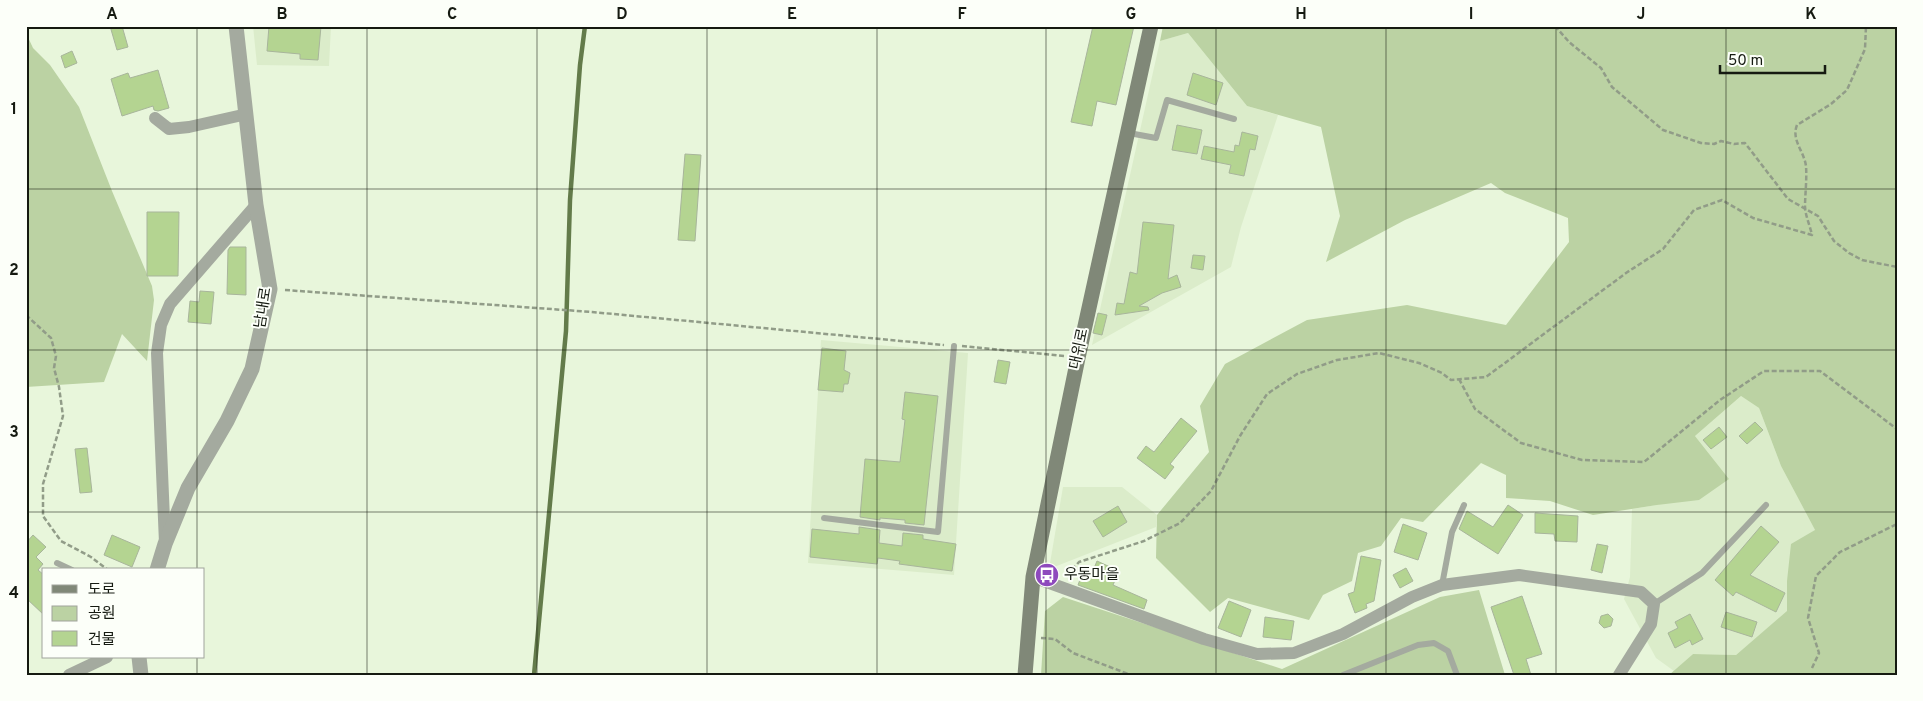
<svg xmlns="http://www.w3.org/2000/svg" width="1923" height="701" viewBox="0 0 1923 701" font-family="Overpass,'Noto Sans KR',sans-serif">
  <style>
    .built { fill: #dbecca }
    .green { fill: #bbd2a3 }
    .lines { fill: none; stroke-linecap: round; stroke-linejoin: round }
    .stream { stroke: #637b4a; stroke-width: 4.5 }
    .building { fill: #b4d491; stroke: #a8b59b }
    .path { stroke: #919c88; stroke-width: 2.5; stroke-dasharray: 5 2.5; stroke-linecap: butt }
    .service { stroke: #a4aa9f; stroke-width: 6 }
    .minor { stroke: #a4aa9f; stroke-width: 12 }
    .tertiary { stroke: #a4aa9f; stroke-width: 15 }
    .secondary { stroke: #808878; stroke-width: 15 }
    .grid { fill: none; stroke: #151a11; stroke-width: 1; stroke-opacity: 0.55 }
    .labels { text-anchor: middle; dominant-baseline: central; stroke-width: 4; stroke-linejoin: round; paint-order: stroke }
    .street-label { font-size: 15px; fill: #151a11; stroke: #fcfff9 }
    .poi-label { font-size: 15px; fill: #151a11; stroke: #fcfff9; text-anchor: start }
    .neatline { fill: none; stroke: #151a11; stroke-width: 2 }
    .grid-label { font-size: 16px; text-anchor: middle; font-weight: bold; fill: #151a11 }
  </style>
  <rect width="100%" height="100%" fill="#e8f6db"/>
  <g class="built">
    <polygon points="253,26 331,26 329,66 257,65"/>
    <polygon points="1188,33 1247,106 1278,115 1241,227 1231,267 1092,345 1160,41"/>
    <polygon points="821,340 968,353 954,575 808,563"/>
    <polygon points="1741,396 1759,408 1781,466 1815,530 1787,581 1788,611 1736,655 1693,654 1674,671 1656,658 1624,599 1630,577 1632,509 1657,505 1729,479 1695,436"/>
    <polygon points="1063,487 1122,487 1157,515 1156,527 1049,569"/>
  </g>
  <g class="green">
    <polygon points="1163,26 1897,26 1897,675 1669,675 1693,654 1736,655 1787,611 1787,581 1791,544 1815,530 1781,466 1759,408 1741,396 1695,436 1729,479 1699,500 1657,505 1593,515 1550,501 1506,498 1506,475 1481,463 1423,522 1401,518 1381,546 1358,553 1352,581 1323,595 1309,620 1228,598 1210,612 1156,558 1157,515 1209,452 1200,406 1225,364 1307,320 1407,305 1506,325 1569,242 1568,218 1505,193 1491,183 1405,220 1326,262 1340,216 1321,127 1247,106 1188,33 1160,41"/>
    <polygon points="26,33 33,48 50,65 79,107 112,191 152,286 154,300 147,361 122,334 104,382 26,387"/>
    <polygon points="1479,590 1505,675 1041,675 1045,611 1063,597 1282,669 1440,597"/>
  </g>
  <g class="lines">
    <polyline class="stream" points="534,675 566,331 570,200 580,65 585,26"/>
  </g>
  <g class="building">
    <polygon points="110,26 122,26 128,47 117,50"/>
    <polygon points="269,26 321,26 318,60 300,59 300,54 267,51"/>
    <polygon points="1093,26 1134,26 1116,105 1097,101 1092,126 1071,122"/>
    <polygon points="72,51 77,63 65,68 61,56"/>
    <polygon points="158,70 169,108 158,111 154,110 153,106 122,116 111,79 128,73 130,78"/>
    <polygon points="1193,73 1223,83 1216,105 1187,95"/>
    <polygon points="1177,125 1202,130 1197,154 1172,150"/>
    <polygon points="1242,132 1258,136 1255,150 1250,149 1244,176 1229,173 1231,165 1201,159 1204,146 1234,152 1235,145 1239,146"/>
    <polygon points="685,154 701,155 695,241 678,240"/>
    <polygon points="147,212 179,212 178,276 147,276"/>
    <polygon points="1143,222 1174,225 1168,279 1177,275 1181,287 1162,293 1139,306 1148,307 1149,310 1115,315 1117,303 1124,304 1130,272 1137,274"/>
    <polygon points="230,247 246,247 246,295 227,294 228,250"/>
    <polygon points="1193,255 1205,256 1203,270 1191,268"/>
    <polygon points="200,291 214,292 211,324 188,322 190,301 199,302"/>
    <polygon points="1098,313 1107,315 1102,335 1093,333"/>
    <polygon points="822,348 846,351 844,370 850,373 848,384 844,384 843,392 818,390"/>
    <polygon points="998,360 1010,362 1006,384 994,382"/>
    <polygon points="905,392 938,396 924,525 905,523 905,520 880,518 880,520 860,517 865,459 900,462 905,420 902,419"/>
    <polygon points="1181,418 1197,431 1170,464 1174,467 1165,479 1137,458 1146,446 1154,452"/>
    <polygon points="1755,422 1763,430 1747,444 1739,436"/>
    <polygon points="1719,427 1727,437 1711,449 1703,440"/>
    <polygon points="87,448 92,492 80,493 75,449"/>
    <polygon points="1508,505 1523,515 1498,554 1459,529 1467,511 1493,527"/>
    <polygon points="1118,506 1127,522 1103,537 1093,521"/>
    <polygon points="1535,513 1578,516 1577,542 1555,541 1554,534 1535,533"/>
    <polygon points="1403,524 1427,533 1418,560 1394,552"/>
    <polygon points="1761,526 1779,542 1750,575 1785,593 1776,612 1736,592 1733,596 1715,580"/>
    <polygon points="859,527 880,530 879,543 902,546 903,533 923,535 923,539 956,544 952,571 899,564 900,561 878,558 877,564 810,557 812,529 859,534"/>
    <polygon points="33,535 46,547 36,557 43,564 38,570 44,575 44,615 26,598 26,543"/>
    <polygon points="112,535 140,547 132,567 104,555"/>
    <polygon points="1597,544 1608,546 1602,573 1591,570"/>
    <polygon points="1361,556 1381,560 1374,601 1366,604 1367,608 1355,613 1348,594 1354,592"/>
    <polygon points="1097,561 1119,571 1113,585 1147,600 1144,609 1078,585 1084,569 1092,573"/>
    <polygon points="1406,568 1413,581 1400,588 1393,575"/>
    <polygon points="1522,596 1542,654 1526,659 1531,675 1514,675 1491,607"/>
    <polygon points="1229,601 1251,610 1241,637 1218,628"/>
    <polygon points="1726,612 1757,622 1752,637 1721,627"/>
    <polygon points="1608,614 1613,619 1611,626 1604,628 1599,623 1601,616"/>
    <polygon points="1690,614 1703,639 1692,645 1690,640 1675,648 1668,633 1678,628 1675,622"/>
    <polygon points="1265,617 1294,621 1291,640 1263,637"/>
  </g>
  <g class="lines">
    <g class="path">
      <polyline points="1555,26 1569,42 1601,68 1612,87 1663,130 1701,143 1714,144 1721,141 1734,144 1745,143 1788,199 1818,216 1834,241 1849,253 1862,260 1897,267"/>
      <polyline points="285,290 592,312 944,345"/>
      <polyline points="26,315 51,338 56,356 54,368 59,387 63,416 43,484 43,516 61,541 91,557 108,570"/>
      <polyline points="962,346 1064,356"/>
      <polyline points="1459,379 1475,409 1521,443 1582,460 1644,462 1720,400 1764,371 1820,371 1897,429"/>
      <path d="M1067,575l12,-13 65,-21 36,-18 31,-32 29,-55 27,-42 30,-20 40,-14 42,-7 40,10 23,10 9,7 35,-3 140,-104 37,-24 31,-39 28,-10 31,18 59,17c-2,-9 -6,-18 -7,-27 0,-14 2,-28 1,-42 -2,-15 -15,-26 -9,-41l34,-21 16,-14 18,-41 1,-23"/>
      <polyline points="1041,638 1055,639 1073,653 1131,675"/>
      <polyline points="1812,668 1819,653 1808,618 1816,576 1840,552 1897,524"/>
    </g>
    <g class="service">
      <polyline points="1129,133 1156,138 1167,100 1234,119"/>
      <polyline points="824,518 938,532 954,346"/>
      <polyline points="57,563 72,570"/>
      <polyline points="1442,585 1452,532 1464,505"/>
      <polyline points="1654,604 1702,573 1766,505"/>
      <polyline points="1343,675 1418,645 1434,643 1448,651 1457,675"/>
    </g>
    <g class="minor">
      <polyline points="155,118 169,129 189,127 247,114"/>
      <polyline points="165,543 157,353 161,325 170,304 256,205"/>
      <polyline points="1033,577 1204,639 1257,654 1294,653 1343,634 1412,597 1442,585 1519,575 1641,592 1654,604 1651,624 1619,675"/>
      <polyline points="69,675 107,657"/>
    </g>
    <g class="tertiary">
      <polyline points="157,570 165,544 188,488 227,421 252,369 270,289 256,205 236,26"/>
      <polyline points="139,657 141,675"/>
    </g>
    <polyline class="secondary" points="1025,675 1033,577 1078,358 1151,26"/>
  </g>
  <path class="grid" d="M197,26v544M367,26v649M537,26v649M707,26v649M877,26v649M1046,26v649M1216,26v649M1386,26v649M1556,26v649M1726,26v649M26,189h1871M26,350h1871M26,512h1871M197,657v18"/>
  <defs>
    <g id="bus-disc" transform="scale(1.25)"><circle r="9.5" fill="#8e49bd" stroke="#fcfff9"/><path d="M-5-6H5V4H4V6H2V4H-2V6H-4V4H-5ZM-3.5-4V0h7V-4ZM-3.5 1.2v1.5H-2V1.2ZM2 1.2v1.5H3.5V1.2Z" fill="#fff"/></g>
  </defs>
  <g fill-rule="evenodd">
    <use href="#bus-disc" x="1047" y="575"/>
  </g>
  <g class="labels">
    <g class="street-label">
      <text transform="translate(264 308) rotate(-81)">남내로</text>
      <text transform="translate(1080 349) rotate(-78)">대위로</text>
    </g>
    <g class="poi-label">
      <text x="1064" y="575">우동마을</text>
    </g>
  </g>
  <rect width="1923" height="701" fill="none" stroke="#fcfff9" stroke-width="55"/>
  <rect x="42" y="568" width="162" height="90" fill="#fcfff9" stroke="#a0a39c"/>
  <rect x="52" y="585" width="25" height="8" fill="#808878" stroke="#a0a39c"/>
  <text x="88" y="594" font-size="15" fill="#151a11">도로</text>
  <rect x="52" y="606" width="25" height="15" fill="#bbd2a3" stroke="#a0a39c"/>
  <text x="88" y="618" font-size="15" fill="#151a11">공원</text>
  <rect x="52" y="631" width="25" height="15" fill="#b4d491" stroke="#a0a39c"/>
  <text x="88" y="644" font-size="15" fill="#151a11">건물</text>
  <path d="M1720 65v8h105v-8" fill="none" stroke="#151a11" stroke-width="2.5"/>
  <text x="1728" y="65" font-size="15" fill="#151a11" stroke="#fcfff9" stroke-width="4" paint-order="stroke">50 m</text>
  <rect x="28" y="28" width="1868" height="646" class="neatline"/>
  <g class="grid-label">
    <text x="112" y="19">A</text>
    <text x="282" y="19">B</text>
    <text x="452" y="19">C</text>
    <text x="622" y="19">D</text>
    <text x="792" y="19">E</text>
    <text x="962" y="19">F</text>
    <text x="1131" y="19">G</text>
    <text x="1301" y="19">H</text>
    <text x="1471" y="19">I</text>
    <text x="1641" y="19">J</text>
    <text x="1811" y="19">K</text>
    <text x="14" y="114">1</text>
    <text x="14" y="275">2</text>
    <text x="14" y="437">3</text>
    <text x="14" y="598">4</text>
  </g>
</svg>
